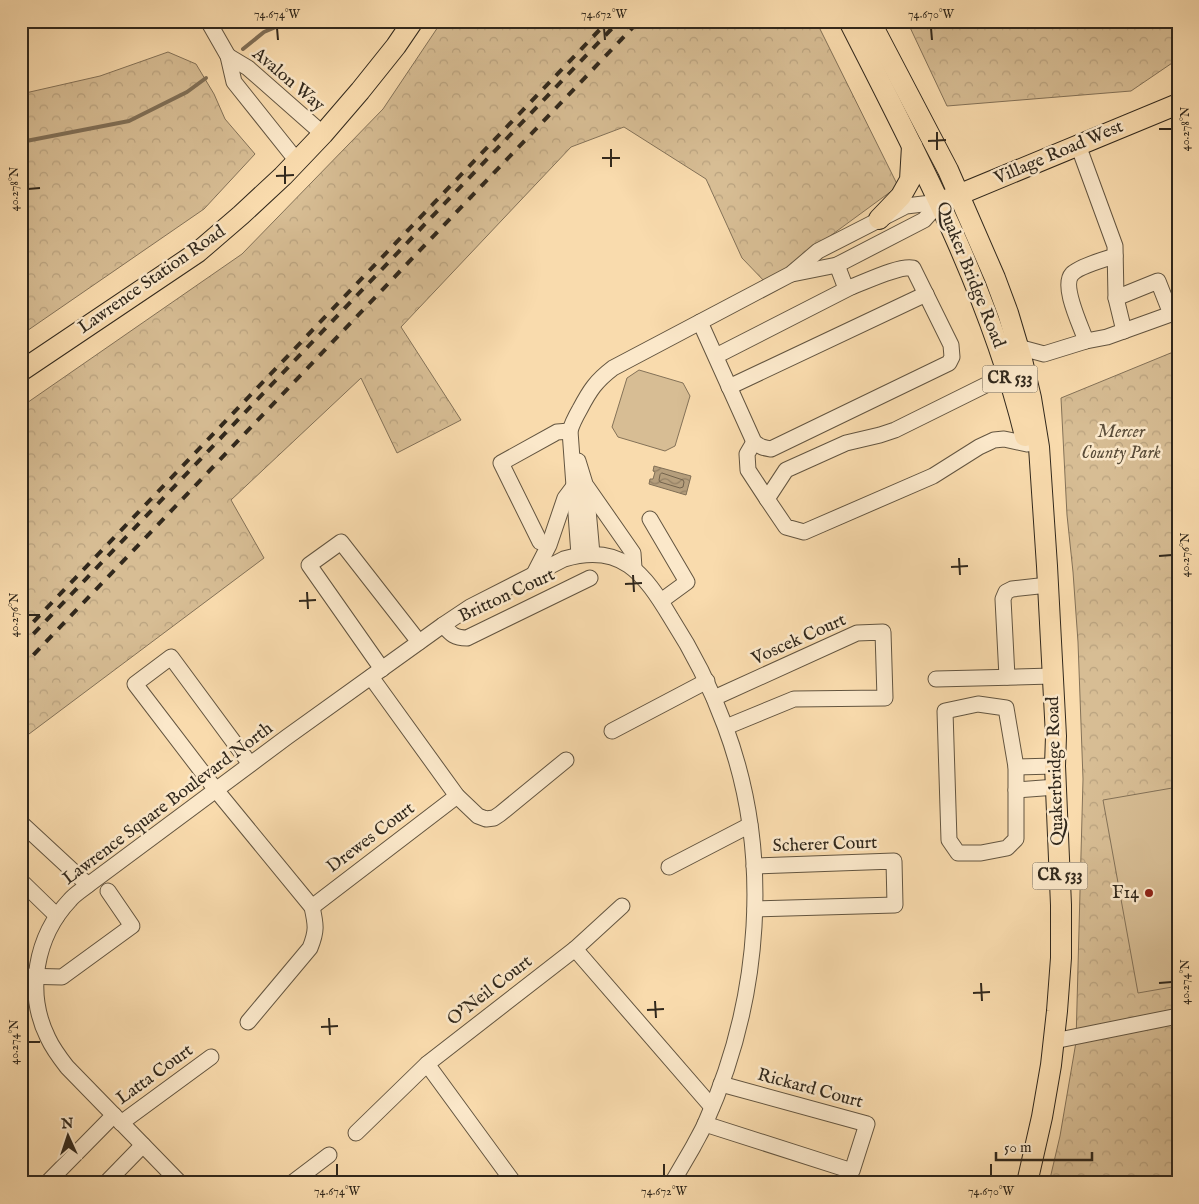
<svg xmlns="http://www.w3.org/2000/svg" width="1199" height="1204" viewBox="0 0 1199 1204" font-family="'IM FELL English',serif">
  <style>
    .forest { fill: url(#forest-crowns); stroke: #847258 }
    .pitch { fill: #d7bd94; stroke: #847258 }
    .water { fill: url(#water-waves); stroke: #806f56 }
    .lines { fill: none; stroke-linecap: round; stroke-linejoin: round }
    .shore { stroke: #73634c; stroke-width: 1 }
    .stream { stroke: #806f56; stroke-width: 4 }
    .minor-casing { stroke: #635540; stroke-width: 17 }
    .major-casing { stroke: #31281c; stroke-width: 22 }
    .minor { stroke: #fbe8ca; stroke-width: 15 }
    .major { stroke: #f9dbad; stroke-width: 20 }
    .rail { stroke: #31281c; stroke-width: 4; stroke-dasharray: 9 9; stroke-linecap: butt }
    .ticks { fill: none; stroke: #31281c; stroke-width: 2 }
    .poi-dot { fill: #8f2418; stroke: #fbe8ca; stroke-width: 2 }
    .labels { text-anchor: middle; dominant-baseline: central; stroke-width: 5; stroke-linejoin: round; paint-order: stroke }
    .shield { fill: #fbe8ca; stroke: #6e6250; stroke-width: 1 }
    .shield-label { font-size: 16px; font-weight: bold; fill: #31281c }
    .street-label { font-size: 18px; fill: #31281c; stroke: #fbe8ca }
    .park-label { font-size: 18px; font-style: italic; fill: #5a4d3a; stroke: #fbe8ca }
    .poi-label { font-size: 18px; fill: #31281c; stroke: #fbe8ca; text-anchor: end }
    .neatline { fill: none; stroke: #31281c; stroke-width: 2 }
    .ticks-label { font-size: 12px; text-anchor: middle; fill: #31281c }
  </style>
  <defs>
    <pattern id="forest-crowns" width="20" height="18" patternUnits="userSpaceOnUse" patternTransform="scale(1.25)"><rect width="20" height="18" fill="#d7bd94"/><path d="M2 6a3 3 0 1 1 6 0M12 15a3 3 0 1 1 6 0" fill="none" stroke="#b9a27f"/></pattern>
    <pattern id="water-waves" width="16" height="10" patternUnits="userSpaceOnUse" patternTransform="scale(1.25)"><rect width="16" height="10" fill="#b59e7c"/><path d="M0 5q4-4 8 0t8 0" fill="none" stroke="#948165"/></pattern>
  </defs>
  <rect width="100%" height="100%" fill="#f9dbad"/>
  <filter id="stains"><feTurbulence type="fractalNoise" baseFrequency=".004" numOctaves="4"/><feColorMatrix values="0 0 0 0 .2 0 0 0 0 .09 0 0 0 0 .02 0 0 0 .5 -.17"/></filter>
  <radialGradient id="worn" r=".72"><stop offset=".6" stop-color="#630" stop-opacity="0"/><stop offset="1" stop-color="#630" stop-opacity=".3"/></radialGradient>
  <g class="forest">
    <polygon points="442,21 816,21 898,186 897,187 766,283 742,258 706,179 624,127 571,147 401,327 461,420 397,453 361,378 231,500 264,558 21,740 21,407 242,254 383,109"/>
    <polygon points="907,21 1178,21 1178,59 1131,91 947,106"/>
    <polygon points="168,52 196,64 214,94 225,119 255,154 204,209 21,335 21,94 100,76"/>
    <polygon points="1178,350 1178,1183 1049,1183 1060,1136 1076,1042 1083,779 1078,642 1073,572 1067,515 1061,398"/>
  </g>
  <g class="pitch">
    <polygon points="639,370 683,383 690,396 675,446 665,451 618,437 612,427 627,378"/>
    <polygon points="1178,787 1178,986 1138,993 1103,800"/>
  </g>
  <polygon class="water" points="654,466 691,476 686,495 649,484 650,479 653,479 655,472 653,471"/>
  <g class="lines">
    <polygon class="shore" points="662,473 683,480 684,482 683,487 680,488 660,482 659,480 660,475"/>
    <g class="stream">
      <polyline points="243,49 264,32 290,21"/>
      <polyline points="21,142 129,121 187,92 206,78"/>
    </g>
    <g class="minor-casing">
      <g id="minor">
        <polyline points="208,21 228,56 234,82 297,161"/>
        <polyline points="228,56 248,68 323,134"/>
        <polyline points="1078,145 1115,246 1116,298 1124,331"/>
        <polyline points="792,274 837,265 924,220 940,202"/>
        <path d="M700,322l54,120c6,5 10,6 17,7l178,-86 3,-6 -1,-12 -38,-77c-14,-3 -48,14 -62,19l-6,-1 -8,-21"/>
        <path d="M1086,341c-5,-15 -25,-55 -14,-67 6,-7 33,-15 43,-18"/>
        <polyline points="1018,347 1044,354 1086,341 1107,337 1171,314 1158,281 1116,298"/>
        <polyline points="716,356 851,287"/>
        <polyline points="1008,374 895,430 880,435 846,443 786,470 767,499 786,527 804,532 933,476 979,447 994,440 1004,439 1027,444"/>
        <polyline points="729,387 926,294"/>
        <polyline points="754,442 747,454 748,470 767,499"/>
        <polyline points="578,461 586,487 592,554"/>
        <polyline points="587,487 633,553 634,568"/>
        <polyline points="650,519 687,582 661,601"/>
        <polyline points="540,542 501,463 557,432 570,431"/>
        <path d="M579,555l-9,-124c2,-8 6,-15 10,-22 10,-19 16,-28 33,-41l178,-94 27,-23 88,-45 34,-4"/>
        <polyline points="534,574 549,545 565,498 574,486"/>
        <path d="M443,625c8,9 11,13 24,13l123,-60"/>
        <polyline points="382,669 309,565 341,542 419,642"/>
        <polyline points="371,677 457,796 478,816 486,819 494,818 500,814 566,760"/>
        <polyline points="1007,677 1003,599 1006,592 1012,589 1048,585"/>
        <polyline points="936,679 1052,676"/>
        <polyline points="714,698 857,633 883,632 885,698 794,699 726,727"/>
        <polygon points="978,704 1006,708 1016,767 1016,839 1007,848 981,853 958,853 949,840 945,711"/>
        <polyline points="612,731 707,681"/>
        <polyline points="1016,767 1055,766"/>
        <polyline points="1016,790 1056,787"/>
        <polyline points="21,823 88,885"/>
        <polyline points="754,866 894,861 895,905 755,909"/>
        <polyline points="669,867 750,825"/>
        <polyline points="21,881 57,916"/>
        <polyline points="312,907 457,796"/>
        <polyline points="575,949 712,1107"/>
        <polyline points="21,976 62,977 132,926 108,891"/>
        <path d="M248,1022l62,-74c7,-17 6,-23 2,-41l-96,-117 -81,-106 36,-27 79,107"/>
        <polyline points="1054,1041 1178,1016"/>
        <polyline points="427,1064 514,1183"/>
        <polyline points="121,1123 211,1057"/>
        <polyline points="705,1124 852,1171 867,1124 721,1084"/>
        <polyline points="356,1133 427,1064 575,949 622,906"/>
        <polyline points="47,1183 114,1115"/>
        <polyline points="106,1183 143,1145"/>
        <path d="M180,1183l-113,-116c-7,-9 -14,-18 -19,-29 -23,-46 -12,-102 22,-138 5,-6 12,-10 18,-15l199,-148 156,-112 27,-18 94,-48c57,-17 80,14 107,59 22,34 40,70 54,108 48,128 36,274 -20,398 -3,7 -8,15 -12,23 -7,12 -14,24 -21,36"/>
        <polyline points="292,1183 329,1155"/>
      </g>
    </g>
    <g class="major-casing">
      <g id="major">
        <path d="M849,21c68,134 140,268 176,415"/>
        <polyline points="870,21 948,170 995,278 1008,313 1022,360 1031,398 1039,447 1047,566 1056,736 1055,766 1061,905 1061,958 1057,1011 1051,1065 1042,1117 1027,1183"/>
        <polyline points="946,200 1178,104"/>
        <polyline points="879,219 901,196 910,180 912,146"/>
        <polyline points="21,371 198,252 241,215 283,176 323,134 360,91 396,46 413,21"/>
      </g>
    </g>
    <use href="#minor" class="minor"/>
    <use href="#major" class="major"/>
    <g class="rail">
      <polyline points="21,635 608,21"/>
      <polyline points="21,647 619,21"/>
      <polyline points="21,668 639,21"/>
    </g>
  </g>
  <path class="ticks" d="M277,28l1,12M604,28l1,12M931,28l1,12M1159,129h13M937,132v18M928,141l18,-1M611,149v18M602,158h18M285,166v18M276,176l18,-1M28,189l12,-1M1159,556l13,-1M959,558l1,17M951,567l17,-1M633,575l1,17M625,584l17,-1M307,592l1,17M299,601l17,-1M28,615h12M981,983l1,18M1159,983l13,-1M973,993l17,-1M655,1001l1,17M647,1010l17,-1M329,1018l1,17M321,1027l17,-1M28,1042h12M337,1164v12M664,1164v12M991,1164v12"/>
  <circle class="poi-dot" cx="1149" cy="893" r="5"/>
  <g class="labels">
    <g class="shield">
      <rect x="982.5" y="365.5" width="55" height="27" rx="4"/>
      <rect x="1032.5" y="862.5" width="55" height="27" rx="4"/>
    </g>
    <g class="shield-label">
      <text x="1010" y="379">CR 533</text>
      <text x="1060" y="876">CR 533</text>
    </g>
    <g class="street-label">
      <text transform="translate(288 80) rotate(40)">Avalon Way</text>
      <text transform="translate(1059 153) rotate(-23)">Village Road West</text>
      <text transform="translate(970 275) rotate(68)">Quaker Bridge Road</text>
      <text transform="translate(152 280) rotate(-35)">Lawrence Station Road</text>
      <text transform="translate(507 596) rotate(-25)">Britton Court</text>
      <text transform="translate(799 640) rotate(-24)">Voscek Court</text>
      <text transform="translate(1056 771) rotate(-92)">Quakerbridge Road</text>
      <text transform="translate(168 804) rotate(-37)">Lawrence Square Boulevard North</text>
      <text transform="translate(371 838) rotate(-37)">Drewes Court</text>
      <text transform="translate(825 845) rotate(-2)">Scherer Court</text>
      <text transform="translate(490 991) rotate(-38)">O'Neil Court</text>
      <text transform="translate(155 1075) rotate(-36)">Latta Court</text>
      <text transform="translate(810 1089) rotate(15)">Rickard Court</text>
    </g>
    <g class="park-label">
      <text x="1121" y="432">Mercer<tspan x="1121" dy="21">County Park</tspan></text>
    </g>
    <g class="poi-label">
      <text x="1139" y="893">F14</text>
    </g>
  </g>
  <rect width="1199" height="1204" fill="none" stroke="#f9dbad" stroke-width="55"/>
  <g transform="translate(68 1136) rotate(357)" stroke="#fbe8ca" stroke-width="4" paint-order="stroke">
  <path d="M0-4L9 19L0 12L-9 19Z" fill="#31281c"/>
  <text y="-8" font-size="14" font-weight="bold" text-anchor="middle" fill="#31281c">N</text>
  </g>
  <path d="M996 1152v8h96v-8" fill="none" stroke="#31281c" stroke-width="2.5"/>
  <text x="1004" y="1152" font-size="15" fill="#31281c" stroke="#fbe8ca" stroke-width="4" paint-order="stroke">50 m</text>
  <rect x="28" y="28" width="1144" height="1148" class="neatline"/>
  <g class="ticks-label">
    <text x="277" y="18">74.674°W</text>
    <text x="604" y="18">74.672°W</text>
    <text x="931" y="18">74.670°W</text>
    <text transform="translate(1185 129) rotate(-90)" y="4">40.278°N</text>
    <text transform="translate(14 189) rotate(-90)" y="4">40.278°N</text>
    <text transform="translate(1185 555) rotate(-90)" y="4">40.276°N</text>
    <text transform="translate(14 615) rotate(-90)" y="4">40.276°N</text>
    <text transform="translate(1185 982) rotate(-90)" y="4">40.274°N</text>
    <text transform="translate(14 1042) rotate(-90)" y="4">40.274°N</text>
    <text x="337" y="1195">74.674°W</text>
    <text x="664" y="1195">74.672°W</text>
    <text x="991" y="1195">74.670°W</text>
  </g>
  <rect width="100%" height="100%" filter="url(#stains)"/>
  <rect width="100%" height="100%" fill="url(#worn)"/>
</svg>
